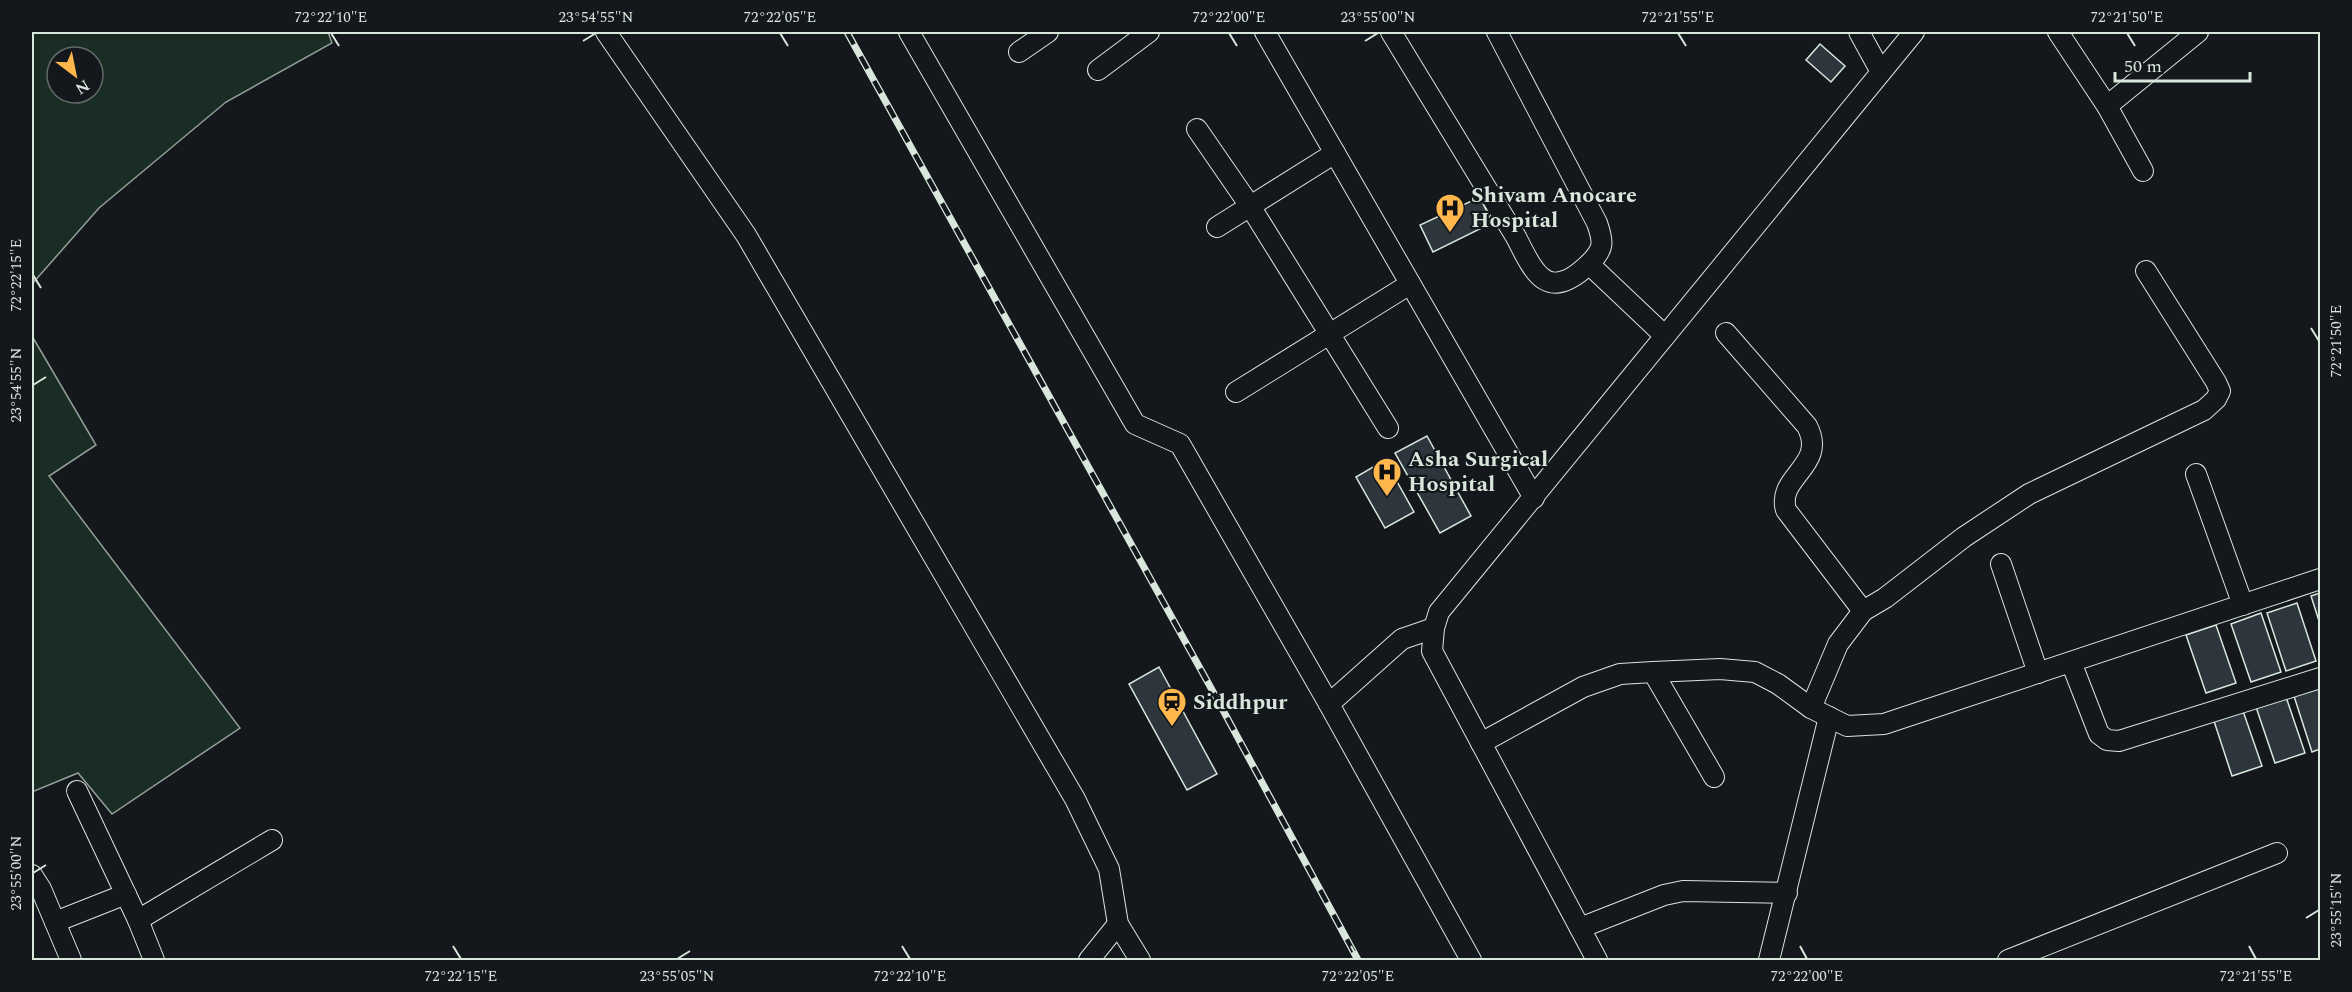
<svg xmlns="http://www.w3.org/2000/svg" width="2352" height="992" viewBox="0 0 2352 992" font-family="Spectral,serif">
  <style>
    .green { fill: #1a2d24; stroke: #939e99; stroke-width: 1.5; fill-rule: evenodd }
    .building { fill: #2c363c; stroke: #d8e6dc; stroke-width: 1.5 }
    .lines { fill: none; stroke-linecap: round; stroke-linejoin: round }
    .minor-casing { stroke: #d8e6dc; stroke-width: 22 }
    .minor { stroke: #14181c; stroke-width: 20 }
    .rail-casing { stroke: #d8e6dc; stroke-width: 7 }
    .rail { stroke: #14181c; stroke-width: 4.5; stroke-dasharray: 14; stroke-linecap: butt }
    .ticks { fill: none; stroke: #d8e6dc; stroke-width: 2 }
    .labels { text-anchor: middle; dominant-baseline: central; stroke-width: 4.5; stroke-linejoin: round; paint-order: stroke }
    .poi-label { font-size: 22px; font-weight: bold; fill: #d8e6dc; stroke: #14181c; text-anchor: start }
    .neatline { fill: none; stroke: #d8e6dc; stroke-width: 2 }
    .ticks-label { font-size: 15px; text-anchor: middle; fill: #d8e6dc }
  </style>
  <rect width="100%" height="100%" fill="#14181c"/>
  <g class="green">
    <path d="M32,32h296l4,11 -106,59 -127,106 -67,76zM57,57h36v36h-36z"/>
    <polygon points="32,336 96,445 49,476 240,728 112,814 78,773 32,792"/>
  </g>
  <g class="building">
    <polygon points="1820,44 1845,66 1831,82 1806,60"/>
    <polygon points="1480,197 1492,223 1433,252 1420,225"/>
    <polygon points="1427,436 1471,516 1440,533 1395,453"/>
    <polygon points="1385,460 1414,512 1385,528 1356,477"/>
    <polygon points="2320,593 2320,624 2311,596"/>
    <polygon points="2297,603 2316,661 2286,671 2267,613"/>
    <polygon points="2261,613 2281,672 2251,682 2231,624"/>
    <polygon points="2216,625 2236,683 2206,693 2186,635"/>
    <polygon points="1159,667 1217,774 1187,790 1129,684"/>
    <polygon points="2320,684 2320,749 2312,752 2293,693"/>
    <polygon points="2285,694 2305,753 2275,763 2255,704"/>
    <polygon points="2242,708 2262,766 2232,776 2213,718"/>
  </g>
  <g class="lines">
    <g class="minor-casing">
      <g id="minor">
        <polyline points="606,32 746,235 1075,799 1109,869 1118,924 1140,960"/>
        <polyline points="909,32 1135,424 1180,444 1329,704 1471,960"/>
        <polyline points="1265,32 1534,498"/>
        <path d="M1391,32l125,205c19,38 32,66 73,27"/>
        <path d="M1497,32l100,191c7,20 7,26 -8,41l76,72"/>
        <polyline points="1859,32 1881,72"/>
        <polyline points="2058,32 2107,106 2143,171"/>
        <polyline points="1019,52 1048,32"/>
        <polyline points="1098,70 1149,32"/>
        <polyline points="2107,106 2198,32"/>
        <polyline points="1197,129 1250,206 1388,428"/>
        <polyline points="1217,227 1335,153"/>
        <path d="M1726,333l81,93c21,40 -31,50 -21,84l77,101"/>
        <polyline points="1236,392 1410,284"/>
        <polyline points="2196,474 2243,605"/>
        <polyline points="2001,564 2038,673"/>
        <polyline points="2071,662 2099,734 2107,740 2119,741 2320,678"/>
        <polyline points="1653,672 1714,777"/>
        <polyline points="1329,704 1402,639 1434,628"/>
        <polyline points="1811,708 1838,644 1863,611 1885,598 1964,537 2029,494 2204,410 2216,399 2220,391 2216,382 2146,271"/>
        <polyline points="1481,743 1583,687 1620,674 1653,672 1720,669 1755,672 1778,684 1811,708 1847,726 1884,724 2320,579"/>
        <polyline points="77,791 138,920 154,960"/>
        <polyline points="32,875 41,889 71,960"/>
        <polyline points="138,920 272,840"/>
        <polyline points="55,922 126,894"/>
        <polyline points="1580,928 1664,895 1683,891 1787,893"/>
        <polyline points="1089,960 1118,924"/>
        <polyline points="1597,960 1432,651 1434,628 1439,612 1914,32"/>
        <polyline points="1769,960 1829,717"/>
        <polyline points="2008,960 2277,853"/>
      </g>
    </g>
    <use href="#minor" class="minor"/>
    <g class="rail-casing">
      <polyline id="rail" points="847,32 1211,688 1358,960"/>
    </g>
    <use href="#rail" class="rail"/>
  </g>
  <path class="ticks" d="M331,33l8,13M780,33l8,13M1229,33l8,13M1678,33l8,13M2127,33l8,13M583,41l13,-8M1365,41l13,-8M33,275l8,13M2311,328l8,13M33,385l13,-8M33,873l13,-8M2306,918l13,-8M453,946l8,13M902,946l8,13M1351,946l7,13M1800,946l7,13M2249,946l7,13M677,959l13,-8"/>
  <defs>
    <g id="hospital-pin" transform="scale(1.5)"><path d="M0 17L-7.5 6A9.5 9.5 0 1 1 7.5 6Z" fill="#ffb74d" stroke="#14181c"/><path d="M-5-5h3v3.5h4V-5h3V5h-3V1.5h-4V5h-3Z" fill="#111"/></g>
    <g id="station-pin" transform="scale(1.5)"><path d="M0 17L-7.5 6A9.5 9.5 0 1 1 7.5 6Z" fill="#ffb74d" stroke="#14181c"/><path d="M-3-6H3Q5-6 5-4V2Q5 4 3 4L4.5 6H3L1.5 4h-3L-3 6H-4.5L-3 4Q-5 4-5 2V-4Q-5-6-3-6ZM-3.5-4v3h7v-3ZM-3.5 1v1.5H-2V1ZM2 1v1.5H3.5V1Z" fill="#111"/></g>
  </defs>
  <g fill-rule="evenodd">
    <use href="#hospital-pin" x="1450" y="208"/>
    <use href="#hospital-pin" x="1387" y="472"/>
    <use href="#station-pin" x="1172" y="702"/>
  </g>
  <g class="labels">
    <g class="poi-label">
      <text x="1471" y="195">Shivam Anocare<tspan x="1471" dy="25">Hospital</tspan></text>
      <text x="1408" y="459">Asha Surgical<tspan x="1408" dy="25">Hospital</tspan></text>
      <text x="1193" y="702">Siddhpur</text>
    </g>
  </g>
  <rect width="2352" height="992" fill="none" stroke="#14181c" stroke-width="66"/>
  <g transform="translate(75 75) rotate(148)"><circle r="28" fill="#14181c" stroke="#626a69" stroke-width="1.5"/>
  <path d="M0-4.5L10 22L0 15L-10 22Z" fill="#ffb74d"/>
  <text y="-9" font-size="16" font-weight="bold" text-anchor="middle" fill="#d8e6dc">N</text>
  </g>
  <path d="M2115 72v9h135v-9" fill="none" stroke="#d8e6dc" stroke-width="3"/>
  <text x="2124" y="72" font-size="18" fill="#d8e6dc" stroke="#14181c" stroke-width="4.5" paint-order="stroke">50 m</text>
  <rect x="33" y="33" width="2286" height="926" class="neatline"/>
  <g class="ticks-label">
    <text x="331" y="22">72°22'10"E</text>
    <text x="596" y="22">23°54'55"N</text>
    <text x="780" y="22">72°22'05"E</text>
    <text x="1229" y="22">72°22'00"E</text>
    <text x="1378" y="22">23°55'00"N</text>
    <text x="1678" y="22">72°21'55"E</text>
    <text x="2127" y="22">72°21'50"E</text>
    <text transform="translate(16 275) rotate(-90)" y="5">72°22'15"E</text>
    <text transform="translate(2336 341) rotate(-90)" y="5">72°21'50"E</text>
    <text transform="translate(16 385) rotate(-90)" y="5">23°54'55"N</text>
    <text transform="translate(16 873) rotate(-90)" y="5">23°55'00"N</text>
    <text transform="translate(2336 910) rotate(-90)" y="5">23°55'15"N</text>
    <text x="461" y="981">72°22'15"E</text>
    <text x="677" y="981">23°55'05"N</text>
    <text x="910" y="981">72°22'10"E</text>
    <text x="1358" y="981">72°22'05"E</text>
    <text x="1807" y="981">72°22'00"E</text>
    <text x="2256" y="981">72°21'55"E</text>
  </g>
</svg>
